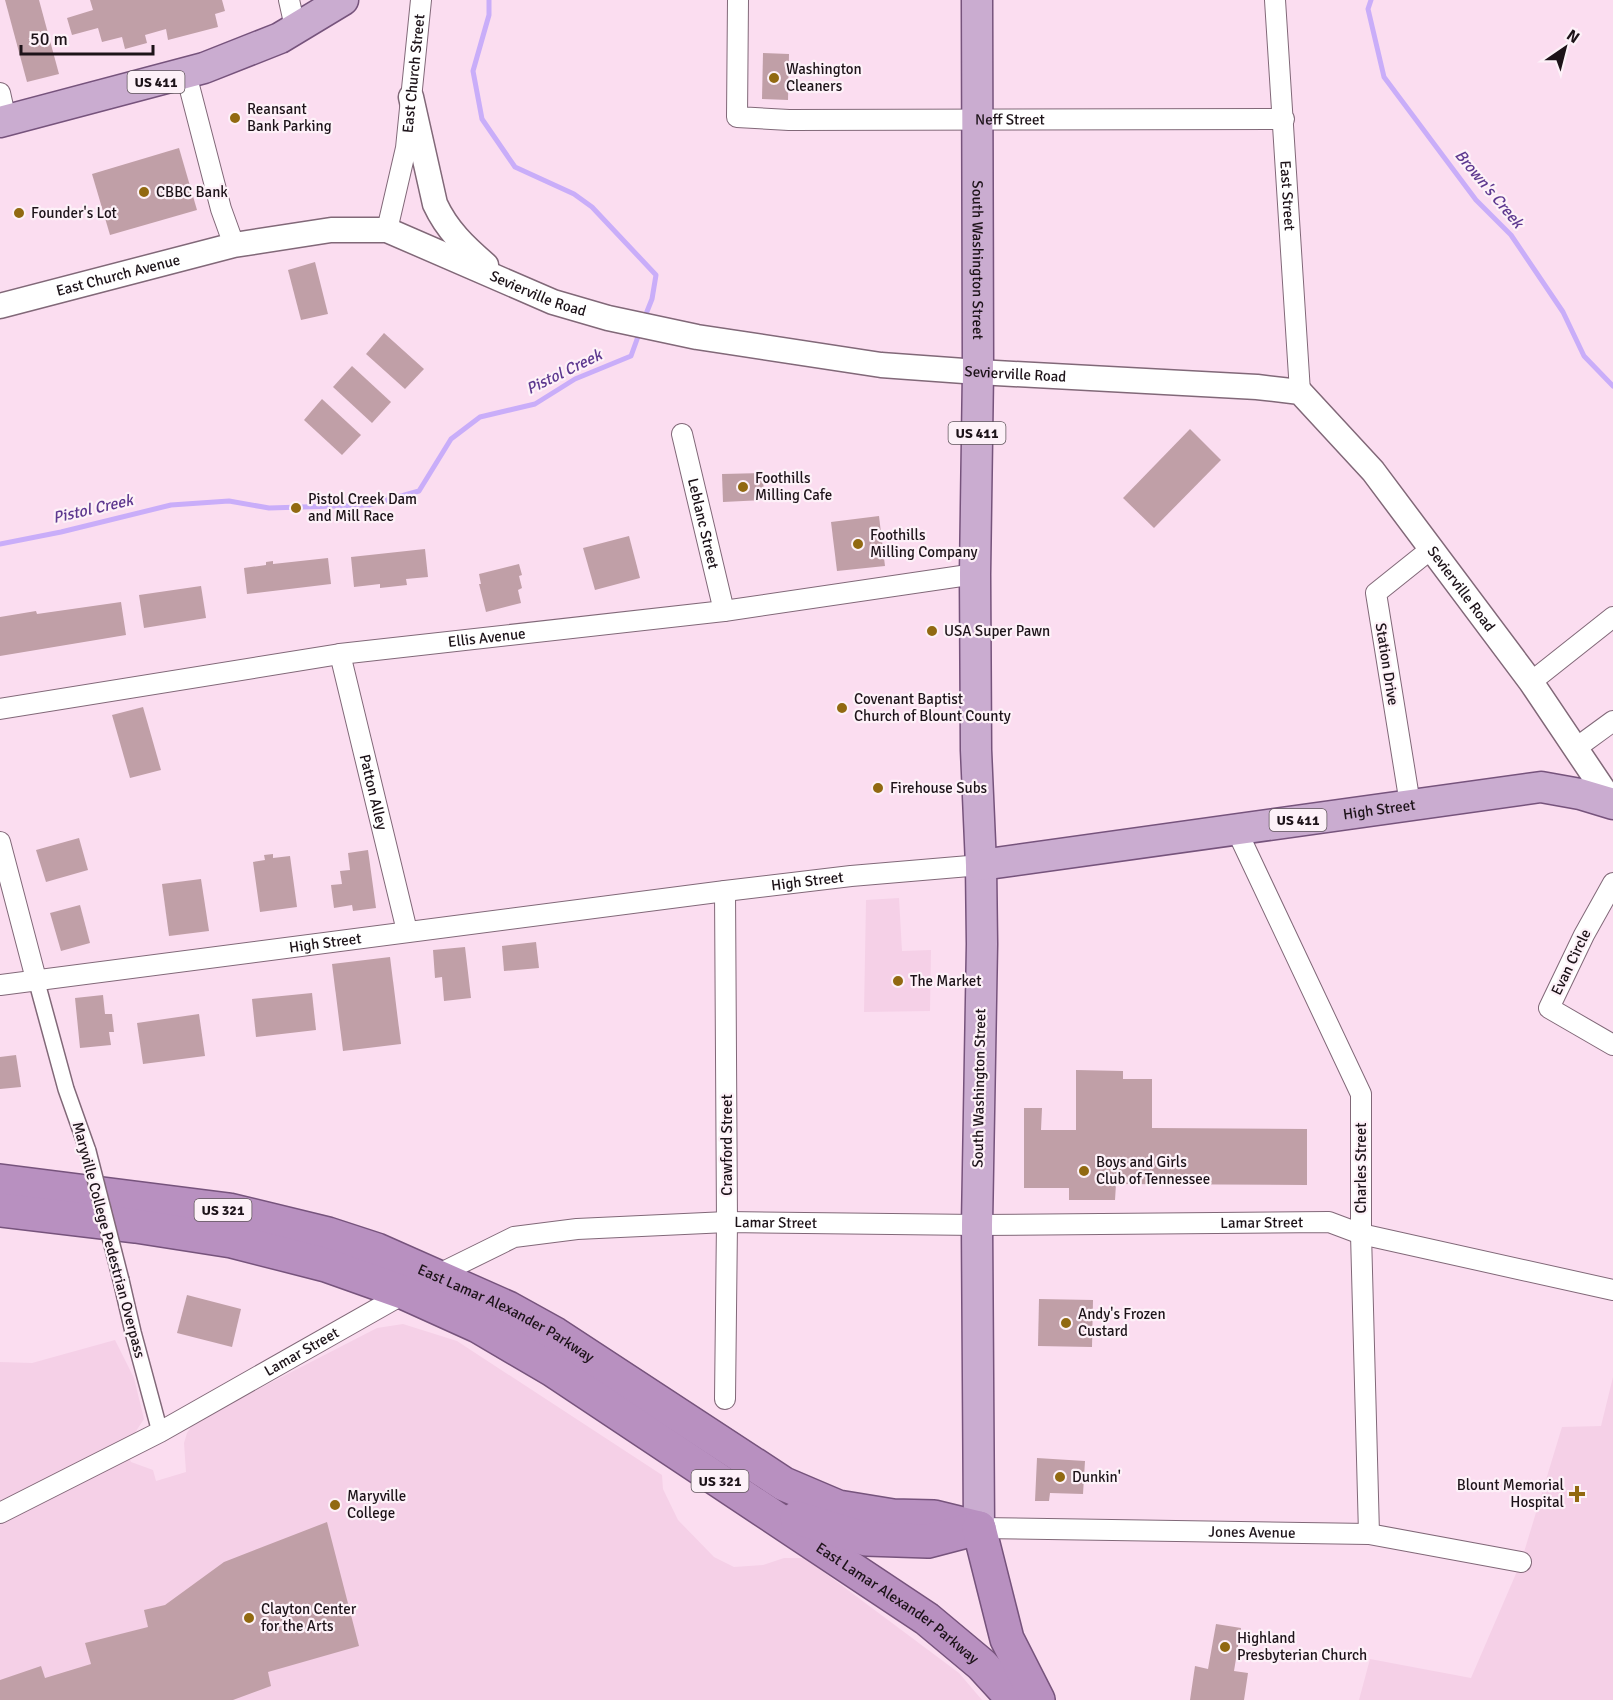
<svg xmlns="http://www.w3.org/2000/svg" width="1613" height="1700" viewBox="0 0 1613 1700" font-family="Signika,sans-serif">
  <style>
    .built { fill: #f5d0e7 }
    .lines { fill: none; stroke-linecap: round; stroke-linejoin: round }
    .stream { stroke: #c9adf9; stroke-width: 5 }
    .building { fill: #c09fa7 }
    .pedestrian-casing { stroke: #816878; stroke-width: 18 }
    .minor-casing { stroke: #816878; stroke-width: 22 }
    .tertiary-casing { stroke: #816878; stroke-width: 27 }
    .primary-casing { stroke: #76537c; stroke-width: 33 }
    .trunk-casing { stroke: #76537c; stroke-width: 36 }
    .pedestrian { stroke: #fff; stroke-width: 15 }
    .minor { stroke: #fff; stroke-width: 20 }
    .tertiary { stroke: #fff; stroke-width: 24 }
    .primary { stroke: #caacd0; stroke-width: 30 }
    .trunk { stroke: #b890c0; stroke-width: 33 }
    .pedestrian-bridge-casing { stroke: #816878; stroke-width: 18; stroke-linecap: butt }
    .pedestrian-bridge { stroke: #fff; stroke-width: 15 }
    .poi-dot { fill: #916911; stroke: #fdf1f8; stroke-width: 2 }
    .labels { text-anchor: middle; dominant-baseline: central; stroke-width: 4.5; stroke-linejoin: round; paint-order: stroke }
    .shield { fill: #fdf1f8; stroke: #60565c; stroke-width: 1.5 }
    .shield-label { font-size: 14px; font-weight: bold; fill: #1d1319 }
    .poi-label { font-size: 15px; fill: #1d1319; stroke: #fdf1f8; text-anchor: start }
    .street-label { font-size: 15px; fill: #1d1319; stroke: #fdf1f8 }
    .water-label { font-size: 16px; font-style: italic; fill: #5d388f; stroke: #fdf1f8 }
  </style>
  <rect width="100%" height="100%" fill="#fbddf0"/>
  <g class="built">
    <polygon points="899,898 902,951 931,950 930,1011 864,1012 866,900"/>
    <polygon points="403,1324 457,1341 662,1475 663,1489 678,1520 714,1557 734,1567 763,1565 784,1558 805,1558 959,1673 982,1700 0,1700 0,1362 32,1363 115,1340 134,1378 144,1419 134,1434 121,1441 131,1462 153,1470 156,1481 186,1472 184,1443 187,1433 194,1422 377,1328"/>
    <polygon points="1613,1377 1613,1700 1359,1700 1370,1659 1471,1678 1521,1562 1562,1427 1601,1426"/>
  </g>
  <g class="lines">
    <g class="stream">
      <polyline points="489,0 489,15 473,71 482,119 515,167 574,194 592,207 656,275 652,299 644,319"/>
      <polyline points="1371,0 1368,9 1384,77 1476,200 1511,235 1563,312 1584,356 1613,386"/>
      <polyline points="0,544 61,532 171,505 229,501 269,508 369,505 419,491 451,439 480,417 535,404 575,379 631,356 640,331"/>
    </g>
  </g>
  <g class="building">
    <polygon points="5,0 39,0 59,74 27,82"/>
    <polygon points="90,0 222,0 225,11 215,14 218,27 168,40 166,29 145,35 147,43 125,49 122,37 102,42 98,28 72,35 67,18 93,10"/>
    <polygon points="763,53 789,54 788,100 762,99"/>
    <polygon points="179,148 197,210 110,235 92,174"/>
    <polygon points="315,262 328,314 301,320 288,270"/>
    <polygon points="384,333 424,369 405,389 366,354"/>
    <polygon points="352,366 391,402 372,423 333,387"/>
    <polygon points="322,399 361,435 342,455 304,420"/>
    <polygon points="1190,429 1221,460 1154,528 1123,498"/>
    <polygon points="763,473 764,500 723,502 722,474"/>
    <polygon points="879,516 885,566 837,571 831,522"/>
    <polygon points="629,536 640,578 595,590 583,548"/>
    <polygon points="425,549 428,577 406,579 407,585 380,588 380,584 354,587 351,557"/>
    <polygon points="328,558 331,584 247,594 244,568 266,565 266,562 273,561 273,564"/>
    <polygon points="519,564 522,575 519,576 522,588 518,590 521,603 486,612 479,584 481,584 479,574"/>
    <polygon points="201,586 206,618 144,628 139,595"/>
    <polygon points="121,602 126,635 0,656 0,617 36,611 37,614"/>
    <polygon points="143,707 161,770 130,778 112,715"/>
    <polygon points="79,838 88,870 46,882 36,850"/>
    <polygon points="368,850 376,908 353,911 352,905 334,908 331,885 342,884 340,871 350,870 348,853"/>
    <polygon points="273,854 273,858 290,856 297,907 260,912 253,862 265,860 264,855"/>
    <polygon points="201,879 209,931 169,936 162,884"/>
    <polygon points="80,905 90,943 61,951 50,913"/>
    <polygon points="536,942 539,968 504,971 502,946"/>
    <polygon points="465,947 471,998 444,1001 442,977 435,978 433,950"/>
    <polygon points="390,957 401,1044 343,1051 332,964"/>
    <polygon points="312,993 316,1030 256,1037 252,999"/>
    <polygon points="103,995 105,1014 112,1014 114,1032 109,1032 111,1045 80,1048 75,998"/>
    <polygon points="199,1014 205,1056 143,1064 137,1023"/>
    <polygon points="16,1055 21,1087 0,1089 0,1057"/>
    <polygon points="1076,1070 1123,1071 1123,1079 1152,1079 1152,1128 1307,1129 1307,1185 1116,1184 1115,1200 1069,1200 1069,1188 1024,1188 1024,1108 1042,1108 1041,1130 1076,1130"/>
    <polygon points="187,1295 241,1309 232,1347 177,1333"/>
    <polygon points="1039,1299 1093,1300 1092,1347 1038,1346"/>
    <polygon points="1037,1458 1085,1461 1083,1494 1050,1493 1049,1501 1035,1501"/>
    <polygon points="327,1522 359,1646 268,1672 271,1686 233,1700 0,1700 0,1680 41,1666 45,1678 91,1664 85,1643 148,1627 144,1610 165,1605 224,1562"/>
    <polygon points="1216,1624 1241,1628 1234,1671 1248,1673 1244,1700 1190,1700 1195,1666 1208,1669"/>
  </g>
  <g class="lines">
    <g class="pedestrian-casing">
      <g id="pedestrian">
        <polyline points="36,979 66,1089 88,1151"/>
        <polyline points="121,1280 133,1332 160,1432"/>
      </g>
    </g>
    <g class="minor-casing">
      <g id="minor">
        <polyline points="289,0 295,27"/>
        <path id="s1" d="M738,0l-1,117 52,3 495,-1"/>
        <path id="s2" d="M1275,0l25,392"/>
        <polyline points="186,74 221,209 234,245"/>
        <polyline points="0,93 6,120"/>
        <path id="s3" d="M387,230l19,-82 15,-148"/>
        <path id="s4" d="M682,434l42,177"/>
        <path id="s5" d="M340,654l67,277"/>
        <polyline points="1531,682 1613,617"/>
        <path id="s6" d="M0,709l340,-55 384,-43 251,-37"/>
        <polyline points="1576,748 1613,721"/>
        <polyline points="1410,804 1376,593 1431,549"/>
        <polyline points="1236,829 1361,1094 1361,1234 1369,1534"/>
        <polyline points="0,842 36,979"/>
        <polyline points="1613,883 1584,935 1549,1008 1613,1045"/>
        <path id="s7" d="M0,985l725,-94 126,-15 130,-11"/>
        <polyline points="725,1399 727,1222 725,891"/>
        <path id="s8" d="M0,1513l160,-81 277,-157 77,-38 63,-8 150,-7 250,3 352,-3 32,12 252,56"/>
        <path id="s9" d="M979,1528l390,6 152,28"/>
      </g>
    </g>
    <g class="tertiary-casing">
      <g id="tertiary">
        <path d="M411,97l24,107c12,26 30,43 51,61"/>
        <path id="s10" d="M0,306l234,-61 97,-15h56l166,72 55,16 89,19 184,28 97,7 279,15 43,5 73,79 158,211 82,122"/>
      </g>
    </g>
    <g class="primary-casing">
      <g id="primary">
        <path id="s11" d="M977,0l1,372 -3,202 1,176 5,115 1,79 -5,281 2,303"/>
        <polyline points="0,122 204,68 280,38 343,0"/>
        <path id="s12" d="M981,865l560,-78 39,7 33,10"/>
      </g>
    </g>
    <g class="trunk-casing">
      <g id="trunk">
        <path id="s13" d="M0,1181l229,29 99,24 49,16 131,58 47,26 229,150 54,23 55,9 41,1 45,11"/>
        <path id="s14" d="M0,1210l136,16 96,15 94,24 79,28 73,33 75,44 374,249 55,46 32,35"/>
        <polyline points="797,1518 866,1539 928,1541 974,1529"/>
        <polyline points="979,1528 1007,1639 1038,1700"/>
      </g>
    </g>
    <use href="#pedestrian" class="pedestrian"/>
    <use href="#minor" class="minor"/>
    <use href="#tertiary" class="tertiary"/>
    <use href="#primary" class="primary"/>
    <use href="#trunk" class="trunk"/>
    <g class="pedestrian-bridge-casing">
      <polyline id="pedestrian-bridge" points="88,1151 121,1280"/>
    </g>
    <use href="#pedestrian-bridge" class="pedestrian-bridge"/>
  </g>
  <g class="poi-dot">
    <circle cx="774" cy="78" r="6"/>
    <circle cx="235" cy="118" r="6"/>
    <circle cx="144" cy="192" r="6"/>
    <circle cx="19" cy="213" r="6"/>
    <circle cx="743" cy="487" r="6"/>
    <circle cx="296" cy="508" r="6"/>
    <circle cx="858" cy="544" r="6"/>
    <circle cx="932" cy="631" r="6"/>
    <circle cx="842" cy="708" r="6"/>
    <circle cx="878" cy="788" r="6"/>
    <circle cx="898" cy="981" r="6"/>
    <circle cx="1084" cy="1171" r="6"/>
    <circle cx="1066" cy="1323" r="6"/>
    <circle cx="1060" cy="1477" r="6"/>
    <path d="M1574 1485h6v6h6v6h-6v6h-6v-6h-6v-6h6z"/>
    <circle cx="335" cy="1505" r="6"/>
    <circle cx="249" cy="1618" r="6"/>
    <circle cx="1225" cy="1647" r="6"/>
  </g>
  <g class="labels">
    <g class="shield">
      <rect x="127.5" y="71" width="57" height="22" rx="4.5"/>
      <rect x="948.5" y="422" width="57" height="22" rx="4.5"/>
      <rect x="1269.5" y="809" width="57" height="22" rx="4.5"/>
      <rect x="194.5" y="1199" width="57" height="22" rx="4.5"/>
      <rect x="691.5" y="1470" width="57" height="22" rx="4.5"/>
    </g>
    <g class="shield-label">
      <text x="156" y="82">US 411</text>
      <text x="977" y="433">US 411</text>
      <text x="1298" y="820">US 411</text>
      <text x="223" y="1210">US 321</text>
      <text x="720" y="1481">US 321</text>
    </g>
    <g class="poi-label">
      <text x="786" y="69">Washington<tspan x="786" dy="17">Cleaners</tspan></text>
      <text x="247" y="109">Reansant<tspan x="247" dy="17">Bank Parking</tspan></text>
      <text x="156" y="192">CBBC Bank</text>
      <text x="31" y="213">Founder's Lot</text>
      <text x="755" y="478">Foothills<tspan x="755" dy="17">Milling Cafe</tspan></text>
      <text x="308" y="499">Pistol Creek Dam<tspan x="308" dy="17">and Mill Race</tspan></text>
      <text x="870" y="535">Foothills<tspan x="870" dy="17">Milling Company</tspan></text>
      <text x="944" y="631">USA Super Pawn</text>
      <text x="854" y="699">Covenant Baptist<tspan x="854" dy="17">Church of Blount County</tspan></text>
      <text x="890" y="788">Firehouse Subs</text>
      <text x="910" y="981">The Market</text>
      <text x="1096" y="1162">Boys and Girls<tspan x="1096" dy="17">Club of Tennessee</tspan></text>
      <text x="1078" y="1314">Andy's Frozen<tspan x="1078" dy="17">Custard</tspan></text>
      <text x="1072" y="1477">Dunkin'</text>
      <text x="1564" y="1485" text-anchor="end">Blount Memorial<tspan x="1564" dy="17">Hospital</tspan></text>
      <text x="347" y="1496">Maryville<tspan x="347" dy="17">College</tspan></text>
      <text x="261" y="1609">Clayton Center<tspan x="261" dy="17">for the Arts</tspan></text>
      <text x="1237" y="1638">Highland<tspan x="1237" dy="17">Presbyterian Church</tspan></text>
    </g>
    <g class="street-label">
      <text stroke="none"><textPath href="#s3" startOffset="159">East Church Street</textPath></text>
      <text stroke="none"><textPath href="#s1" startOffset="390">Neff Street</textPath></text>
      <text stroke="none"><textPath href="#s2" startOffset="196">East Street</textPath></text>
      <text stroke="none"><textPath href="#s11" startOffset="260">South Washington Street</textPath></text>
      <text stroke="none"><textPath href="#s10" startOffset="122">East Church Avenue</textPath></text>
      <text stroke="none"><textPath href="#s10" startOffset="560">Sevierville Road</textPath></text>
      <text stroke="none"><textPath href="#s10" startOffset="1046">Sevierville Road</textPath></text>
      <text stroke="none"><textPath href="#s4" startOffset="92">Leblanc Street</textPath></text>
      <text stroke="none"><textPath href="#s10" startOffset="1586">Sevierville Road</textPath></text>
      <text stroke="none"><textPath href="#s6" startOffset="492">Ellis Avenue</textPath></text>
      <text transform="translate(1387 664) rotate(81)">Station Drive</text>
      <text stroke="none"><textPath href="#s5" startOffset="142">Patton Alley</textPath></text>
      <text stroke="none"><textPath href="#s12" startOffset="402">High Street</textPath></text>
      <text stroke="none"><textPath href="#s7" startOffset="814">High Street</textPath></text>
      <text stroke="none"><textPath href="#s7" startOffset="328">High Street</textPath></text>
      <text transform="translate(1571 962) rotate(-64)">Evan Circle</text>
      <text transform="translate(979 1088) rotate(-89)">South Washington Street</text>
      <text transform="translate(727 1145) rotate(-90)">Crawford Street</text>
      <text transform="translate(1361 1168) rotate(-90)">Charles Street</text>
      <text stroke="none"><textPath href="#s8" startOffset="846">Lamar Street</textPath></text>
      <text stroke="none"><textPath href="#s8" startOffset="1332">Lamar Street</textPath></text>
      <text transform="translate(109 1240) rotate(75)">Maryville College Pedestrian Overpass</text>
      <text stroke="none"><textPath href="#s13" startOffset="528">East Lamar Alexander Parkway</textPath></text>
      <text stroke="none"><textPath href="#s8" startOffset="342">Lamar Street</textPath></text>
      <text stroke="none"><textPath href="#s9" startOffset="273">Jones Avenue</textPath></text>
      <text stroke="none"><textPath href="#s14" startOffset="998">East Lamar Alexander Parkway</textPath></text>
    </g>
    <g class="water-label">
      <text transform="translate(1489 189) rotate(50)">Brown's Creek</text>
      <text transform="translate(564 372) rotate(-26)">Pistol Creek</text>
      <text transform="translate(93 509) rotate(-13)">Pistol Creek</text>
    </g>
  </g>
  <g transform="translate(1565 48) rotate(35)" stroke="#fdf1f8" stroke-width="4.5" paint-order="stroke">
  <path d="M0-4.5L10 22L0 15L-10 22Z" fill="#1d1319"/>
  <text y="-9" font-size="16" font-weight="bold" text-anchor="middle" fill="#1d1319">N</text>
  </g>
  <path d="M21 45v9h132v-9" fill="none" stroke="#1d1319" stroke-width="3"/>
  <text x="30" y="45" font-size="18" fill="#1d1319" stroke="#fdf1f8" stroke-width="4.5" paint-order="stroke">50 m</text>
</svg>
